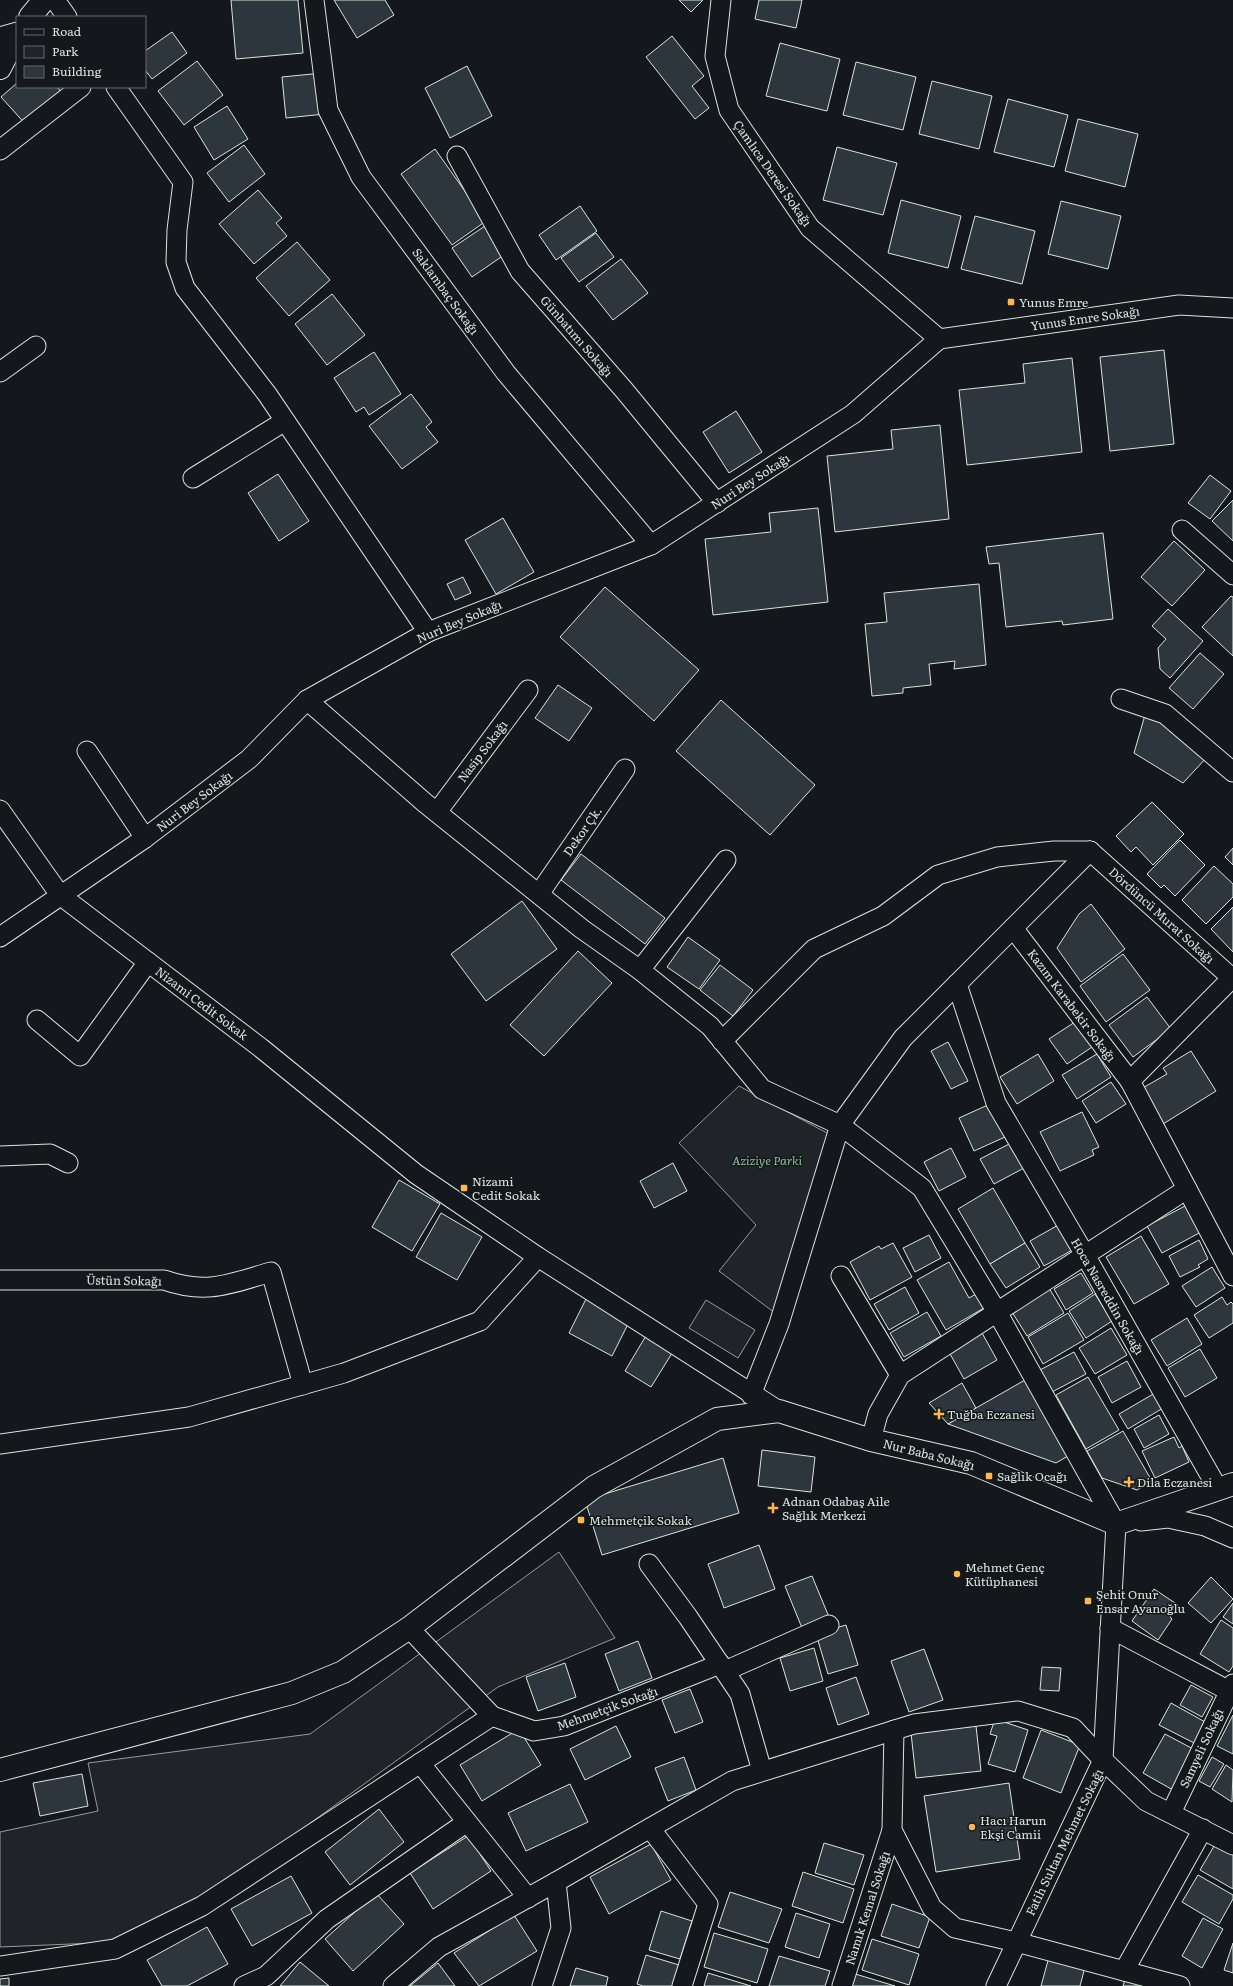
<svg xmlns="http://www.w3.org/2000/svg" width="1233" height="1986" viewBox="0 0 1233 1986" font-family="Literata,serif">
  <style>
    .green { fill: #202428; stroke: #939e99 }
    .building { fill: #2c363c; stroke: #d8e6dc }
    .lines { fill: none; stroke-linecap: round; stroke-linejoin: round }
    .street-casing { stroke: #d8e6dc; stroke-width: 21 }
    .secondary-casing { stroke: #d8e6dc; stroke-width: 24 }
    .street { stroke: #14181c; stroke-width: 19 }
    .secondary { stroke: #14181c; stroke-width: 22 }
    .poi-dot { fill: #ffb74d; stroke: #14181c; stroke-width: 1.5 }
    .labels { text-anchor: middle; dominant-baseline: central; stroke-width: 3; stroke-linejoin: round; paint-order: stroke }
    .street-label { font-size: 12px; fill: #d8e6dc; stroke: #14181c }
    .poi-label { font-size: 12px; fill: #d8e6dc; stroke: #14181c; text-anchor: start }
    .park-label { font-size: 12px; font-style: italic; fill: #8ac095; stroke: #14181c }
  </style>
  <rect width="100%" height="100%" fill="#14181c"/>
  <g class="green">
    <polygon points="739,1086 829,1134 775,1313 719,1271 756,1225 679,1143"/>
    <polygon points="706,1300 755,1330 738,1358 689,1328"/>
    <polygon points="559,1552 615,1638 498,1687 240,1874 118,1942 0,1947 0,1832 98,1811 88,1763 310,1734"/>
  </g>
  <g class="building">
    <polygon points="231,0 298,0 303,53 236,59"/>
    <polygon points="334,0 385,0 394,15 357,38"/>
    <polygon points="679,0 703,0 691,12"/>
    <polygon points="759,0 802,0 796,28 755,19"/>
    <polygon points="172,32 187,53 152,79 145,70 145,51"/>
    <polygon points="672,36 704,76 692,86 709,108 695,119 646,57"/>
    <polygon points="780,43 840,59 827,111 766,96"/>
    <polygon points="197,61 223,95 184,125 158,91"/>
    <polygon points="856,62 916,77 903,130 843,115"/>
    <polygon points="467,66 492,116 450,138 425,88"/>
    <polygon points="322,73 325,114 286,118 282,77"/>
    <polygon points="932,81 992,96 979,149 919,134"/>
    <polygon points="17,83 17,87 57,87 64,95 28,127 1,97"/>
    <polygon points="1008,99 1068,115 1054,167 994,152"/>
    <polygon points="227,106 248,139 214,160 194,127"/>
    <polygon points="1078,119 1138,134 1125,187 1065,171"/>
    <polygon points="244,145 265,174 229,202 207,173"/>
    <polygon points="837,147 897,163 883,215 823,200"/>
    <polygon points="435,149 486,221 452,245 401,174"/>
    <polygon points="258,190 282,218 276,223 287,236 254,264 219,224"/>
    <polygon points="901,200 961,216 948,268 888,253"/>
    <polygon points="1061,201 1121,216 1108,269 1048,254"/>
    <polygon points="580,206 597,231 556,260 539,235"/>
    <polygon points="975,216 1035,231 1022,284 961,269"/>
    <polygon points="488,224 507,253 472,277 452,248"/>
    <polygon points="596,233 614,257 579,282 561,258"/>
    <polygon points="297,242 330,280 289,316 256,278"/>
    <polygon points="621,259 648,293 613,320 586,286"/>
    <polygon points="332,294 365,335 327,365 295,324"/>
    <polygon points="1164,350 1174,444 1110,451 1100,357"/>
    <polygon points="374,352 401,394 369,415 364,407 356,412 334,378"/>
    <polygon points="1072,358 1082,452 967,465 959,390 1025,383 1023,364"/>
    <polygon points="411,394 432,422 426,427 438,442 402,469 369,426"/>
    <polygon points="736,411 762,452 729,473 703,432"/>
    <polygon points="940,425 949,519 835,532 827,456 893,449 891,430"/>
    <polygon points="278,474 309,521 279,541 248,493"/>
    <polygon points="1210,475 1231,491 1210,519 1188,503"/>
    <polygon points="1233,500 1233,541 1212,521"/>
    <polygon points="818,508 828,602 713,615 705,539 771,532 769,513"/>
    <polygon points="503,518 534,572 496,594 465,540"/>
    <polygon points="1103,533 1113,619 1063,625 1062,621 1006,627 999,563 989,564 986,547"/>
    <polygon points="1174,541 1205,570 1172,606 1141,577"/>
    <polygon points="463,577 471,593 455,600 447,584"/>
    <polygon points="979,584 986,665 954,669 955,661 929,664 931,685 903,688 903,693 872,696 865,624 887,622 884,593"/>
    <polygon points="605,587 699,670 654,721 560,637"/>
    <polygon points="1231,596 1233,597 1233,656 1202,627"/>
    <polygon points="1168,609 1203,641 1170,678 1160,669 1158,648 1166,639 1152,626"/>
    <polygon points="1200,653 1224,674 1193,709 1169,688"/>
    <polygon points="558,685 592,708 569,741 535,718"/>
    <polygon points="721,700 815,785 770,835 676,751"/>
    <polygon points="1145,715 1185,734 1208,756 1183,783 1134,753"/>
    <polygon points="1152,802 1184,834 1153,865 1136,847 1131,852 1116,836"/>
    <polygon points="1180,840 1205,865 1175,896 1164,885 1161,888 1147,874"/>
    <polygon points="1233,848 1233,865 1225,857"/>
    <polygon points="581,854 665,918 645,944 561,880"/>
    <polygon points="1214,866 1233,884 1233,897 1206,924 1182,900"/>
    <polygon points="522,901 557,949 486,1001 451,954"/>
    <polygon points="1091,904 1125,949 1081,982 1057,948 1079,914"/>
    <polygon points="1233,907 1233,952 1211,929"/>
    <polygon points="688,937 720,960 699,989 667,967"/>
    <polygon points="578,951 612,983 544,1056 510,1025"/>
    <polygon points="1123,954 1150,990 1106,1022 1080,986"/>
    <polygon points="720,965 753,990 733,1016 700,990"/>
    <polygon points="1147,997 1171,1029 1133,1057 1109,1025"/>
    <polygon points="1078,1020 1095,1045 1067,1064 1049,1039"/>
    <polygon points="948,1042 968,1081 951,1089 931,1051"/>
    <polygon points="1191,1051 1216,1091 1163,1124 1141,1089 1167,1074 1163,1068"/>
    <polygon points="1038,1054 1054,1081 1017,1104 1000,1077"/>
    <polygon points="1097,1054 1111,1077 1077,1099 1062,1075"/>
    <polygon points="1111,1082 1126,1104 1096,1123 1082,1101"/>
    <polygon points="990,1104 1005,1137 974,1151 959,1118"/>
    <polygon points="1082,1112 1099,1147 1092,1150 1094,1155 1060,1171 1040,1132"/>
    <polygon points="1011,1143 1024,1168 994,1184 980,1159"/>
    <polygon points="951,1148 966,1177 939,1191 924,1162"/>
    <polygon points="673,1163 687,1191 654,1208 640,1181"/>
    <polygon points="399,1180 440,1204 412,1251 372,1227"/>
    <polygon points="993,1188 1025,1243 990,1264 958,1209"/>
    <polygon points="1187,1205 1201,1232 1162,1253 1147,1226"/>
    <polygon points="441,1213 482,1237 457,1280 416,1257"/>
    <polygon points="1060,1224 1074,1249 1044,1266 1030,1241"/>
    <polygon points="929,1235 941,1258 915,1272 903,1248"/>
    <polygon points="1141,1236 1169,1284 1134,1304 1106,1257"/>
    <polygon points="1199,1240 1208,1259 1198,1265 1200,1267 1180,1277 1169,1256"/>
    <polygon points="893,1243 912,1277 870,1300 850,1262 879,1246 881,1249"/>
    <polygon points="1025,1243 1040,1267 1006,1288 990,1264"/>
    <polygon points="949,1262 969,1298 976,1294 984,1308 946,1330 917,1280"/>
    <polygon points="1212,1267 1225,1288 1196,1307 1182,1286"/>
    <polygon points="1081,1273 1093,1293 1066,1310 1054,1289"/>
    <polygon points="905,1287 919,1313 889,1330 874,1304"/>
    <polygon points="1049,1288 1064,1313 1027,1336 1012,1312"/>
    <polygon points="1095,1294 1112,1321 1086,1338 1069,1311"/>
    <polygon points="587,1297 630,1320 612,1356 569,1333"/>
    <polygon points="1222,1297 1227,1305 1231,1302 1233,1304 1233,1323 1209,1338 1194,1315"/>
    <polygon points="927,1312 941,1336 904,1357 890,1333"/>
    <polygon points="1068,1313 1084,1340 1043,1364 1028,1337"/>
    <polygon points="1187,1318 1202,1344 1167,1366 1151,1340"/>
    <polygon points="1111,1328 1127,1355 1095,1374 1079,1348"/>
    <polygon points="982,1333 997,1360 964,1379 949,1352"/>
    <polygon points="647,1334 674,1350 651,1387 625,1371"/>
    <polygon points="1200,1349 1217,1378 1185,1397 1168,1368"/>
    <polygon points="1074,1352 1086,1374 1052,1392 1040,1370"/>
    <polygon points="1127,1361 1141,1387 1112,1403 1098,1377"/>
    <polygon points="1088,1377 1119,1430 1086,1449 1056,1395"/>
    <polygon points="1025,1380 1068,1456 1056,1463 948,1424"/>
    <polygon points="962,1383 976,1408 948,1424 929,1403"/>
    <polygon points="1155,1393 1163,1408 1128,1429 1119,1414"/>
    <polygon points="1159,1415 1169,1434 1144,1448 1134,1429"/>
    <polygon points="1123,1431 1152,1481 1137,1490 1102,1478 1087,1451"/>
    <polygon points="1174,1437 1179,1448 1182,1446 1189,1462 1155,1478 1142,1451"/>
    <polygon points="762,1450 815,1457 811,1492 758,1486"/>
    <polygon points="723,1458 739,1513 602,1555 585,1500"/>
    <polygon points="759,1545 775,1589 724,1608 708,1564"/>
    <polygon points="812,1576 829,1617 802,1628 785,1586"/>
    <polygon points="1211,1577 1233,1599 1211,1623 1188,1603"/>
    <polygon points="1154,1589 1178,1605 1170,1617 1172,1619 1158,1640 1132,1621"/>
    <polygon points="1233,1603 1233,1624 1223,1617"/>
    <polygon points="1221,1620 1233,1628 1233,1666 1229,1672 1200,1654"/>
    <polygon points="846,1625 858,1665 828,1674 816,1634"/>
    <polygon points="638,1641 652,1678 619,1691 605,1654"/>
    <polygon points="814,1648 823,1681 790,1691 780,1658"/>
    <polygon points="924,1649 943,1700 909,1712 891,1661"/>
    <polygon points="565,1663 576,1697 538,1711 526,1677"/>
    <polygon points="1042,1667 1061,1668 1059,1691 1040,1690"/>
    <polygon points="856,1677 869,1714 838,1725 826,1688"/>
    <polygon points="1191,1685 1213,1697 1202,1717 1180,1705"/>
    <polygon points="690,1689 703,1722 675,1733 662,1700"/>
    <polygon points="1171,1703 1207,1723 1196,1744 1159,1725"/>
    <polygon points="1233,1715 1233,1754 1217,1746"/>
    <polygon points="995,1719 1028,1730 1015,1772 988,1764 997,1736 990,1734"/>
    <polygon points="616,1726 631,1757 585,1780 570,1749"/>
    <polygon points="976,1726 981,1771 916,1778 911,1733"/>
    <polygon points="519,1729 541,1765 482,1801 460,1765"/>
    <polygon points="1041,1730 1080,1745 1061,1793 1023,1778"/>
    <polygon points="1165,1734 1195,1750 1173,1790 1143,1773"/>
    <polygon points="684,1757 696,1790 668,1801 655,1768"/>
    <polygon points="1212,1757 1224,1764 1210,1787 1199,1781"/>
    <polygon points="1226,1765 1233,1770 1232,1802 1212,1789"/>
    <polygon points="82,1774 88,1806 40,1816 33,1783"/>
    <polygon points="1009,1783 1020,1859 936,1872 924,1796"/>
    <polygon points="570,1784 588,1822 526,1851 508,1813"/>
    <polygon points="379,1809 404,1842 350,1885 325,1852"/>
    <polygon points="468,1836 491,1871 433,1909 410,1873"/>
    <polygon points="1217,1841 1233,1850 1233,1889 1200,1870"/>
    <polygon points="824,1843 864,1855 854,1885 815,1873"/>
    <polygon points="651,1844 671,1880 609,1914 590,1877"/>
    <polygon points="803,1872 854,1889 843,1923 792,1906"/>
    <polygon points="1198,1875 1233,1895 1233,1899 1219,1924 1182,1902"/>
    <polygon points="291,1876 312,1913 252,1946 231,1909"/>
    <polygon points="730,1892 782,1909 769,1943 718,1927"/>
    <polygon points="376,1893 404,1924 353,1971 325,1939"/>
    <polygon points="892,1904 930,1917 919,1948 881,1936"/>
    <polygon points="661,1911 692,1921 680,1959 649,1950"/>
    <polygon points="796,1913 830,1924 819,1958 785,1947"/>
    <polygon points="514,1915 537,1951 479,1986 454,1953"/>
    <polygon points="1203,1918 1223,1929 1202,1968 1182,1956"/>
    <polygon points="207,1927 228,1964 187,1986 162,1986 147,1960"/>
    <polygon points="714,1933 768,1949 757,1983 704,1967"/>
    <polygon points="872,1939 919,1954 909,1985 862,1970"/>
    <polygon points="1233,1943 1233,1973 1224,1970"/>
    <polygon points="646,1955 679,1965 673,1986 643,1986 637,1984"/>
    <polygon points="779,1956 830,1971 825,1986 769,1986"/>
    <polygon points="1049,1957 1085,1967 1080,1986 1041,1986"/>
    <polygon points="300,1962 329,1986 280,1986"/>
    <polygon points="438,1963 455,1986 410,1986"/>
    <polygon points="576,1968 608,1977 606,1986 570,1986"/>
    <polygon points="708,1973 751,1986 704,1986"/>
    <polygon points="852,1973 895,1986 848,1986"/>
    <polygon points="1126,1976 1162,1986 1123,1986"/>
    <polygon points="9,1978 9,1986 0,1986 0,1979"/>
  </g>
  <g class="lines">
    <g class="street-casing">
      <g id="street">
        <polyline points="55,0 67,17"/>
        <polyline points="314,0 328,110 361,177 506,373 651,545"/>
        <polyline points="721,0 715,56 729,110 810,228 939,339"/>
        <polyline points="0,37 17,32"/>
        <polyline points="116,87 183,182 177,230 176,262 185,288 267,394 428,632"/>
        <polyline points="0,150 81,87"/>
        <polyline points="457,156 520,271 624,390 717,503"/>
        <polyline points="939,339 1179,305 1233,308"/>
        <polyline points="0,372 36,346"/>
        <polyline points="193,478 285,421"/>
        <polyline points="1182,530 1233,575"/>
        <polyline points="1121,699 1165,714 1233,772"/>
        <polyline points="307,700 425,803 582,929 640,970 710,1026 762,1089 840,1125 922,1188 997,1312 1116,1524"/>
        <polyline points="87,751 145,838"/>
        <polyline points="0,810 60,895 261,1048 416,1174 538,1257 779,1411"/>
        <polyline points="437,812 528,690"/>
        <polyline points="1090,851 1233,979"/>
        <polyline points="539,894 625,769"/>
        <polyline points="1013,928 1130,1081"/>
        <polyline points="0,937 145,838 249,759 307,700 428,632 651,545 853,414 939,339"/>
        <polyline points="640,970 726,860"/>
        <polyline points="1233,977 1130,1081 1233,1276"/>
        <polyline points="957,984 996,1103 1085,1255 1218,1489"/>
        <polyline points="37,1020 80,1056 148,962"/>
        <polyline points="722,1041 814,949 883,916 938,875 997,857 1054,851 1090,851"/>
        <polyline points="0,1156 50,1154 68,1163"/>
        <polyline points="841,1276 900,1375"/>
        <path d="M0,1280h164c43,15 65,4 107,-8l32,113"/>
        <polyline points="751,1395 779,1324 840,1125 903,1038 1090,851"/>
        <polyline points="871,1440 878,1414 900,1375 1187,1189"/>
        <polyline points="0,1444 189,1417 344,1373 480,1321 538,1257"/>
        <polyline points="1141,1521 1168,1518 1205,1526 1233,1538"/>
        <polyline points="649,1564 688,1617 740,1694 762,1771"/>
        <polyline points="1110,1628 1233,1693"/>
        <polyline points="725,1671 829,1625"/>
        <polyline points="492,1716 534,1731 564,1726 720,1664"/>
        <polyline points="894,1730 892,1830 932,1908 955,1928 1016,1942 1180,1986"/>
        <polyline points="420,1763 528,1898"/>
        <polyline points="1171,1813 1233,1684"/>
        <polyline points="650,1828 708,1904 682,1986"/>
        <polyline points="0,1966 115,1949 202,1906 492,1716 409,1628"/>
        <polyline points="1124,1971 1203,1829"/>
        <polyline points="244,1986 266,1976 327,1919 467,1822"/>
        <polyline points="393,1986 439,1947 556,1882 732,1781 914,1724 1018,1711 1073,1728 1103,1760 1146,1801 1233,1845"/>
        <polyline points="542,1986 561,1928 556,1882"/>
        <polyline points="842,1986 892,1830"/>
        <polyline points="996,1986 1103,1760 1116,1524"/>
      </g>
    </g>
    <g class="secondary-casing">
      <g id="secondary">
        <polyline points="30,17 44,0"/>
        <polyline points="0,68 17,35"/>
        <polyline points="0,1770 292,1693 343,1672 409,1628 594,1487 717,1419 779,1411 871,1440 971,1463 1116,1524 1233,1484"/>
      </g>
    </g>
    <use href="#street" class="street"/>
    <use href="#secondary" class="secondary"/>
  </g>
  <g class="poi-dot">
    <rect x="1007" y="298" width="8" height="8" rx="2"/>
    <rect x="460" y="1184" width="8" height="8" rx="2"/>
    <path d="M937 1408h4v4h4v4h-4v4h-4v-4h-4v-4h4z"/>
    <rect x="985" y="1472" width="8" height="8" rx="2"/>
    <path d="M1127 1476h4v4h4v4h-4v4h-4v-4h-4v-4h4z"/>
    <path d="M771 1502h4v4h4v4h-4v4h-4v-4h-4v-4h4z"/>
    <rect x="577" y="1516" width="8" height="8" rx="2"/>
    <circle cx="957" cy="1574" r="4"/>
    <rect x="1084" y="1597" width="8" height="8" rx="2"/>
    <circle cx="972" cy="1827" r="4"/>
  </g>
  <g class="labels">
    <g class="street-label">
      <text transform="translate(773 173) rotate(55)">Çamlıca Deresi Sokağı</text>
      <text transform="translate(446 291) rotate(54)">Saklambaç Sokağı</text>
      <text transform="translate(1085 318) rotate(-8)">Yunus Emre Sokağı</text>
      <text transform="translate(577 336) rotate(49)">Günbatımı Sokağı</text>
      <text transform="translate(750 481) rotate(-33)">Nuri Bey Sokağı</text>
      <text transform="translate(459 621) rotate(-23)">Nuri Bey Sokağı</text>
      <text transform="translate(482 751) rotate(-53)">Nasip Sokağı</text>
      <text transform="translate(194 801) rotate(-37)">Nuri Bey Sokağı</text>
      <text transform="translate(582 831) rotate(-55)">Dekor Çk.</text>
      <text transform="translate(1162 915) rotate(42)">Dördüncü Murat Sokağı</text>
      <text transform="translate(202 1003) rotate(37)">Nizami Cedit Sokak</text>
      <text transform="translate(1072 1005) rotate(53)">Kazım Karabekir Sokağı</text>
      <text transform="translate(124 1280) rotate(1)">Üstün Sokağı</text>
      <text transform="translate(1108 1296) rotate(60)">Hoca Nasreddin Sokağı</text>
      <text transform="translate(929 1454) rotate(14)">Nur Baba Sokağı</text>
      <text transform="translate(607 1708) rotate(-20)">Mehmetçik Sokağı</text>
      <text transform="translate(1201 1748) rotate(-65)">Samyeli Sokağı</text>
      <text transform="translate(1064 1842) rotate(-64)">Fatih Sultan Mehmet Sokağı</text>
      <text transform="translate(867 1908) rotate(-72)">Namık Kemal Sokağı</text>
    </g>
    <g class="poi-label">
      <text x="1019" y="302">Yunus Emre</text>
      <text x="472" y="1181">Nizami<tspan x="472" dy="14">Cedit Sokak</tspan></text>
      <text x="947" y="1414">Tuğba Eczanesi</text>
      <text x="997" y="1476">Sağlık Ocağı</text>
      <text x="1137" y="1482">Dila Eczanesi</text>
      <text x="782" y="1501">Adnan Odabaş Aile<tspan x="782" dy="14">Sağlık Merkezi</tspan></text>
      <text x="589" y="1520">Mehmetçik Sokak</text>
      <text x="965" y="1567">Mehmet Genç<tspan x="965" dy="14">Kütüphanesi</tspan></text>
      <text x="1096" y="1594">Şehit Onur<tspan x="1096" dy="14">Ensar Ayanoğlu</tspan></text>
      <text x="980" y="1820">Hacı Harun<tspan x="980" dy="14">Ekşi Camii</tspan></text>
    </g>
    <g class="park-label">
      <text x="767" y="1160">Aziziye Parki</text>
    </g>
  </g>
  <rect x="16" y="16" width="130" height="72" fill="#14181c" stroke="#626a69"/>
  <rect x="24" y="29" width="20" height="6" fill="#14181c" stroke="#626a69"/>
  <text x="52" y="36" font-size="12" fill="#d8e6dc">Road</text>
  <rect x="24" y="46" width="20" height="12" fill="#202428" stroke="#626a69"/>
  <text x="52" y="56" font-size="12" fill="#d8e6dc">Park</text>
  <rect x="24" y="66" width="20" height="12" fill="#2c363c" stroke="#626a69"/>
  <text x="52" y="76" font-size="12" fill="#d8e6dc">Building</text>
</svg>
